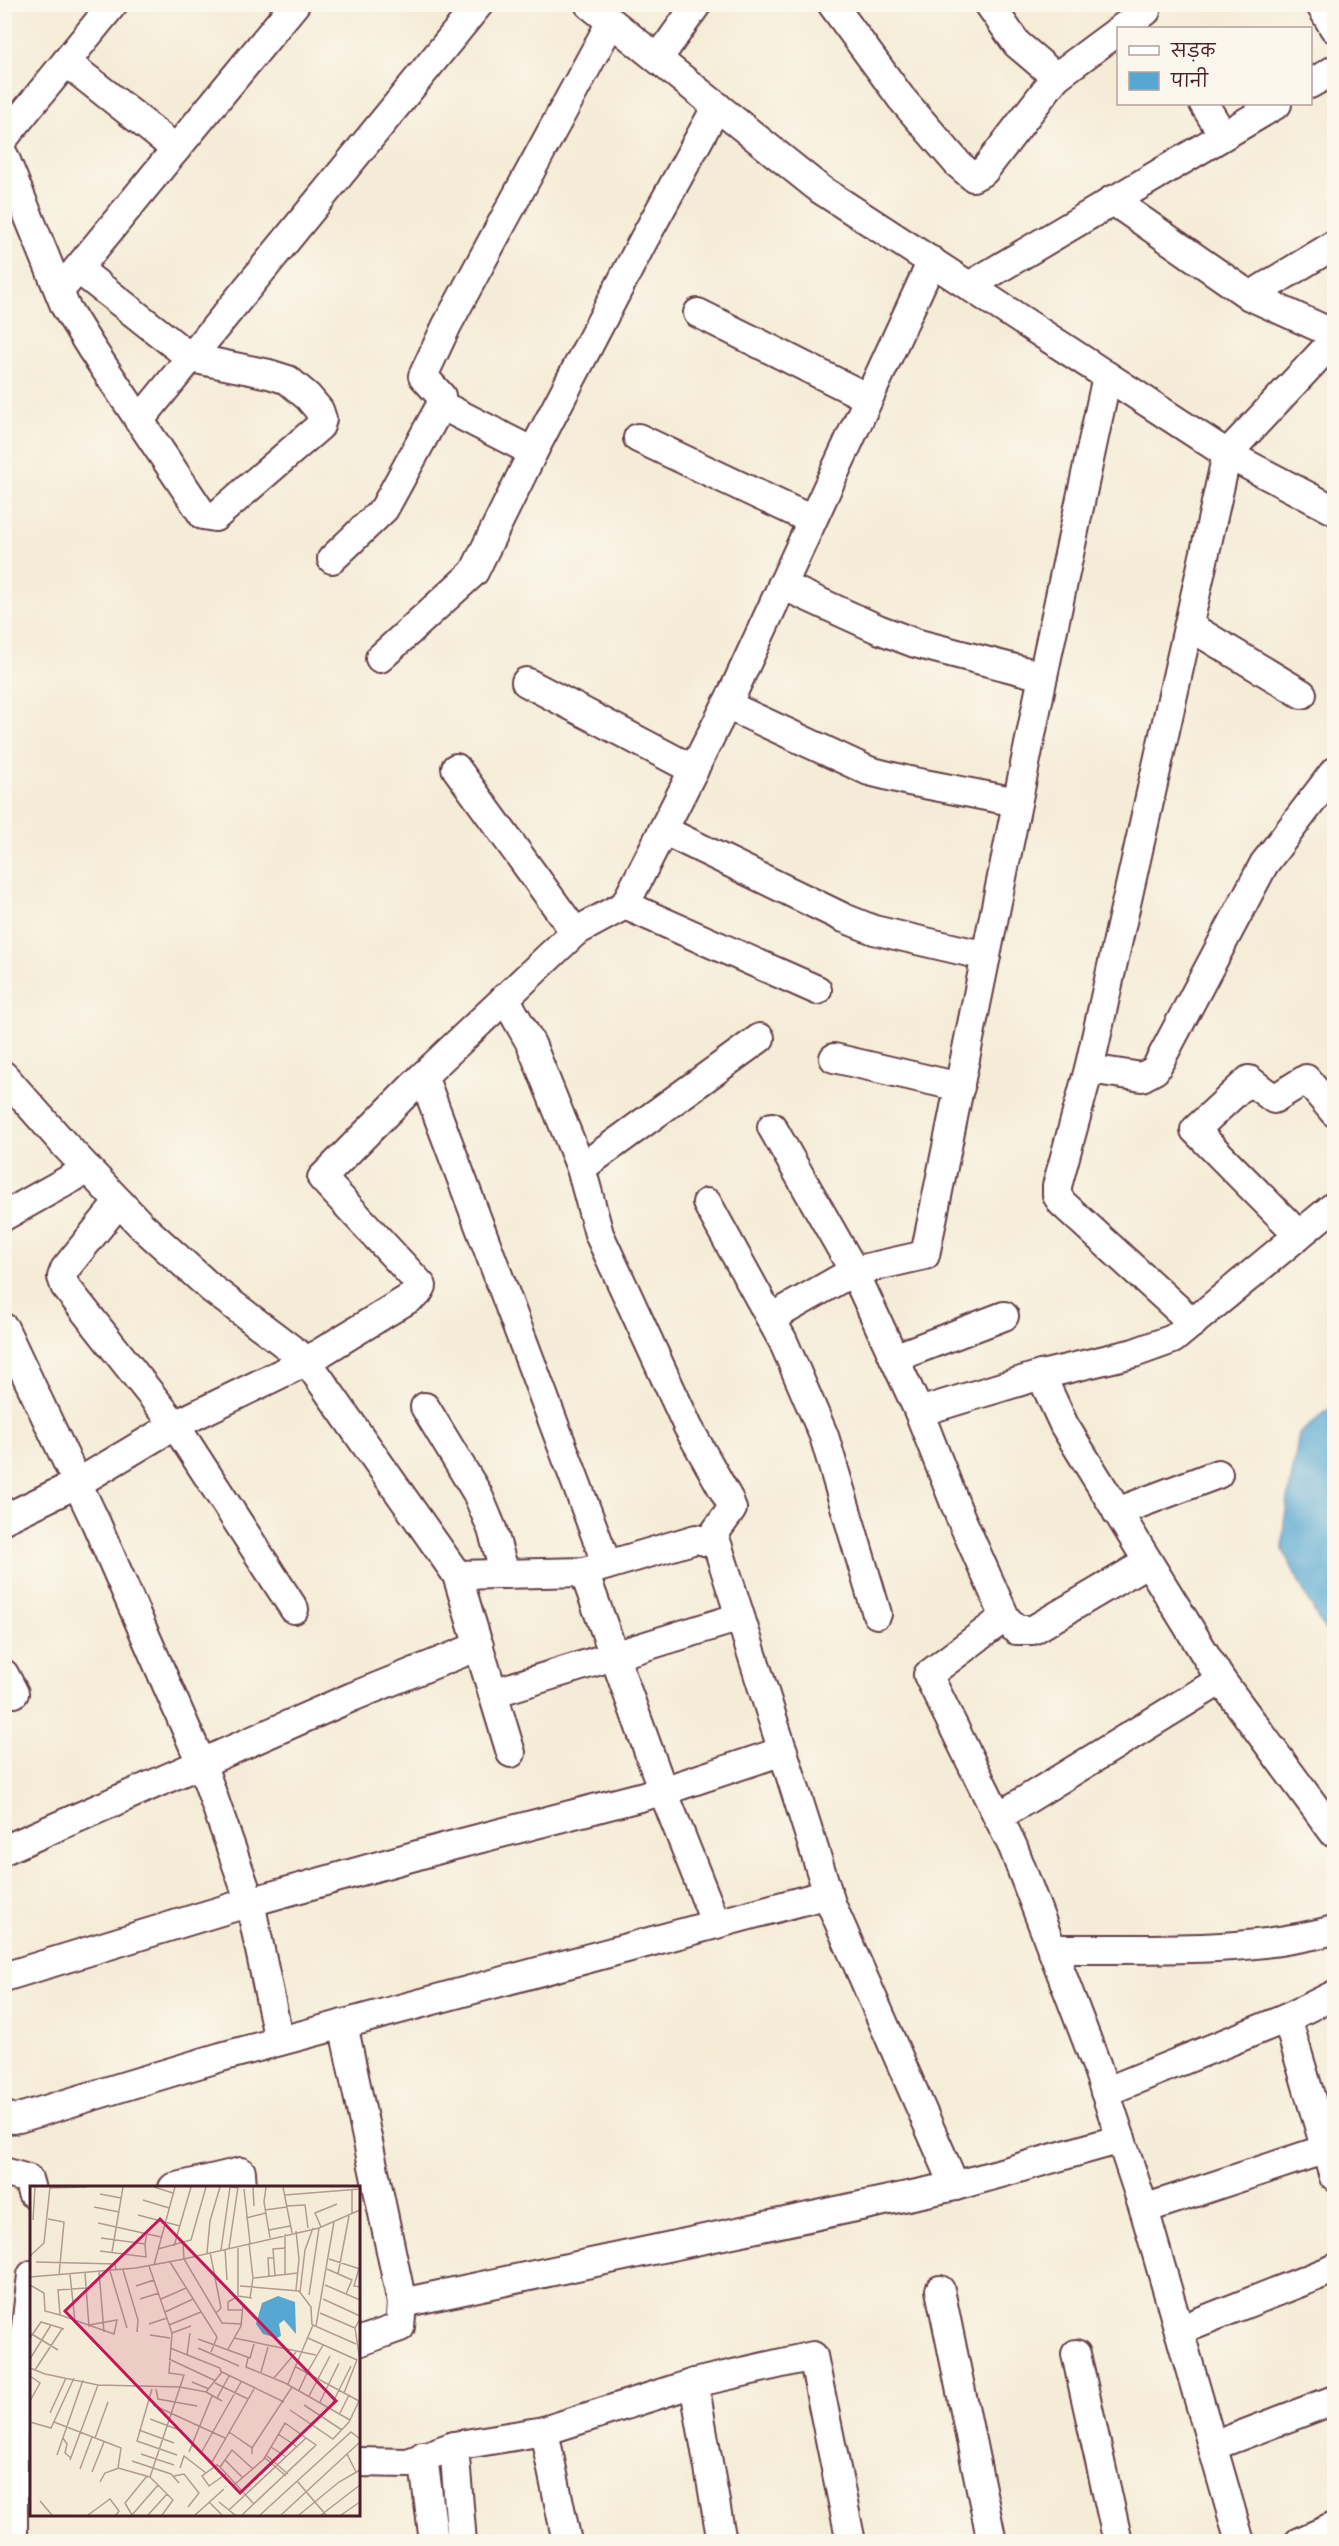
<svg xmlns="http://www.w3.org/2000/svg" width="1339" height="2546" viewBox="0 0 1339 2546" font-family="Mali,'Playpen Sans Deva',sans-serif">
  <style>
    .water { fill: #56a7d1; stroke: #50637e; stroke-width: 1.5 }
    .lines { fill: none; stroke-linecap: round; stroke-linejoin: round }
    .minor-casing { stroke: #643e45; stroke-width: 32 }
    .minor { stroke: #fff; stroke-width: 28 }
    .inset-road { fill: none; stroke: #b19a92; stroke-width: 1.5 }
    .view { fill: #c2185b; fill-opacity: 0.15; stroke: #c2185b; stroke-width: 3 }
    .inset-edge { fill: none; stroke: #4a1f2b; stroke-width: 3 }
  </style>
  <rect width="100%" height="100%" fill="#fbf7ec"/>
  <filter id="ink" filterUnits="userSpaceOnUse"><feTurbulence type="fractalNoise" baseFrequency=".0167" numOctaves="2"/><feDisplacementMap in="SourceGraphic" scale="12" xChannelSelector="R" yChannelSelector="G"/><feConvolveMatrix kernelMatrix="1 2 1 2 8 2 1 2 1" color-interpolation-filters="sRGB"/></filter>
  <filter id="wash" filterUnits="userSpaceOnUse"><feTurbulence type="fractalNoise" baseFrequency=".008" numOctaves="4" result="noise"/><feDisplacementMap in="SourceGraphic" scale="24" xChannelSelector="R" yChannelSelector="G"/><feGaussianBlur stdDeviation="1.35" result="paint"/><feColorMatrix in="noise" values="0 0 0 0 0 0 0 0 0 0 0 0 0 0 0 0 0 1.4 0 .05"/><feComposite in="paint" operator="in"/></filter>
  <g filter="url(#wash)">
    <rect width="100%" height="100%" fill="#f5ecd7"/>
    <polygon class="water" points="1334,1405 1334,1644 1318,1619 1283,1550 1284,1523 1299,1434"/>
  </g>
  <g filter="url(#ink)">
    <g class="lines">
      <g class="minor-casing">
        <g id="minor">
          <polyline points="589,4 820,189 1227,454 1334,510"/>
          <polyline points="832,4 901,98 958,164 973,177 984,171 1056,77"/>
          <polyline points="989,4 1017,44 1056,77 1118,31"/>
          <polyline points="1320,4 1334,28"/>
          <polyline points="1122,28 1146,11"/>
          <polyline points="658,59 697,4"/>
          <polyline points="66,62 176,149"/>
          <polyline points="1310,84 1334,70"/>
          <polyline points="1204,104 1223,135"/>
          <polyline points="4,138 113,4"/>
          <polyline points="4,156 65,306 91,348 203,515 215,517 320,426 322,419 319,410 308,397 288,380 269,374 191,358 78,269"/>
          <polyline points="1112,200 1250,296 1334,334"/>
          <polyline points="66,283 295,4"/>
          <polyline points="969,286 1277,104"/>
          <polyline points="1250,296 1334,245"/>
          <polyline points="698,313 868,398"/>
          <polyline points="441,405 533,452"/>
          <polyline points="139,421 479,4"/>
          <polyline points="638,438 812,520"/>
          <polyline points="332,559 384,509 441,405 441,396 423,376 447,325 611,22"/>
          <polyline points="782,585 878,629 915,643 1043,676"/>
          <polyline points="1189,626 1302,694"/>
          <polyline points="380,658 474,572 533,452 642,243 717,106"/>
          <polyline points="526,682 694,770"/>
          <polyline points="727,705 869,771 909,781 1017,802"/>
          <polyline points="456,768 575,932"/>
          <polyline points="663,830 844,918 874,930 986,956"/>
          <polyline points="625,905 817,990"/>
          <polyline points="505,998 531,1044 581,1168 599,1234 688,1427 729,1500 732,1509 708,1542"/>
          <polyline points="834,1058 960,1087"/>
          <polyline points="1089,1069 1142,1077 1155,1070 1264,864 1334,772"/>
          <polyline points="4,1076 64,1144 142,1226 212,1289 307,1361 457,1575 584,1572 696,1539 717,1544 832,1906 955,2186"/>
          <polyline points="423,1076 607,1565"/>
          <polyline points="772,1127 854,1271 919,1412 959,1514 1005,1617 1016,1630 1033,1630 1148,1562"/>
          <polyline points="581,1168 760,1038"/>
          <polyline points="119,1202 65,1269 62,1277 65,1286 175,1425 294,1609"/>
          <polyline points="707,1203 783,1341 824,1436 877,1614"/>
          <polyline points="4,1216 88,1169"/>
          <polyline points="1299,1235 1195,1130 1249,1080 1274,1099 1306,1079 1334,1112"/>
          <polyline points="771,1318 854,1271 925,1255 1043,676 1107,376"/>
          <polyline points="1193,1323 1062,1203 1057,1195 1057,1186 1089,1069 1227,454 1334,340"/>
          <polyline points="4,1328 96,1523 202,1765 250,1902 279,2041"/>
          <polyline points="894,1358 1004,1316"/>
          <polyline points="1041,1375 1064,1425 1221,1680 1334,1833"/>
          <polyline points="425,1407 477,1493 492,1529 505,1574"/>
          <polyline points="919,1412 1041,1375 1134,1353 1173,1339 1334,1206"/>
          <polyline points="1117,1512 1218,1474"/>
          <polyline points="4,1519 76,1484 175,1425 307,1361 418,1293 422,1286 322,1178 423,1076 575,932 625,905 735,688 932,261"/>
          <polyline points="584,1572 663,1791 716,1924"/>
          <polyline points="457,1575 511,1753"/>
          <polyline points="1005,1617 928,1675 1013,1847 1096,2064 1144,2209 1240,2542"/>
          <polyline points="4,1674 14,1693"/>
          <polyline points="493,1693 740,1617"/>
          <polyline points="998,1817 1221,1680"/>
          <polyline points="4,1850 352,1697 479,1646"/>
          <path d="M1052,1949c93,-1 192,5 282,-19"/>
          <polyline points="4,1977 250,1902 443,1848 663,1791 783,1751"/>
          <polyline points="1287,2018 1334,2177"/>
          <polyline points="343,2024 402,2303 400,2327 358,2342"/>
          <polyline points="1105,2092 1287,2018 1334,1995"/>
          <polyline points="4,2115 13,2119 19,2118 221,2057 828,1894"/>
          <polyline points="4,2172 28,2179 32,2193"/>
          <polyline points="173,2188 241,2172 242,2188"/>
          <polyline points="1144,2209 1326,2149"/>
          <polyline points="940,2290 992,2542"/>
          <polyline points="402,2303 955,2186 1121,2139"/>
          <polyline points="1179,2330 1334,2269"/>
          <polyline points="1076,2354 1118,2542"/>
          <polyline points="694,2383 722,2542"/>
          <polyline points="544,2431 567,2542"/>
          <polyline points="454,2446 462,2542"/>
          <polyline points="1213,2446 1334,2400"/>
          <polyline points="423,2456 434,2542"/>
          <polyline points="358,2462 408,2463 454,2446 544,2431 694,2383 813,2356 851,2542"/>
          <polyline points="13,2542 13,2440 32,2275"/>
          <polyline points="1299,2542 1334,2527"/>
        </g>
      </g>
      <use href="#minor" class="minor"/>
    </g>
  </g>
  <g transform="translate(30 2186)">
    <rect width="330" height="330" fill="#f5ecd7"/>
    <path d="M248,110l17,6 1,32 -12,-14 -5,4 2,12 -4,2 -14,-4 -7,-10 6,-21z" fill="#56a7d1"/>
    <path class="inset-road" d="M124,1l19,6M223,1l1,19M236,1l-2,15 6,36M253,1l9,46M20,2l37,-1M214,3l6,54M322,4v24M70,8l21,4M255,9l75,-6M113,14l26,8M256,20l19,-1 3,23M64,21l25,5M235,24l22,-3M108,29l42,11M216,32l20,-5M18,33l16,3 -5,53M3,34l2,-33M68,37l63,14M291,41l-6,-14 22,-9M239,44l21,-4M71,52l44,6 2,-11M153,57l1,16 38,64 19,1M219,57l4,35 45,-5M144,60l17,-59M208,60v50M199,62l9,-61M128,63l33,-9 15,-53M195,63l2,31M191,64l9,-63 8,1M70,65l46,6 -1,-13M82,66l11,-65M180,66l11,56 -5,5M177,67l3,-32 10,-34M0,70l14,-13 6,-56M299,73l31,10M6,76l79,2 1,6M140,76l47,75 -6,15M124,79l21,-78M329,82l-5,18 6,1M297,83l25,11 -6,14M93,84l15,50 -1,12M80,85l17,57M69,86l5,60M55,87l4,54M40,88l5,48M255,88v-40M308,88l11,-58M245,89l-2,-26 13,-1M239,90l-1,-18h6M0,91l106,-9 48,-9 135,-31 41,-18M0,99l14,8 1,18 15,4M295,99l35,15M106,100l18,-6M210,100l59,5 12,16 1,18M56,102l-28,2 2,25 54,19 3,-14 -28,5M266,104l3,-31 -3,-28M270,106l5,-42 8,-22M279,109l10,-67M220,112l3,-20M110,113l19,-6M131,113l25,-11M293,113l37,17M213,124h-15v-8l10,-6 14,2M135,126l28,-13M290,127l35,15M330,133l-5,9 5,33M119,138l18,-6M139,139l32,-13M286,140l18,-104M0,147l28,17M142,147l19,-7M120,149l20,3M0,152l11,-16 10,3M204,152l82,17M278,152l49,22 -13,33M168,153l52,19 4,-14M140,162l50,20 1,4M168,162l41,18M198,163l13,-23 2,-22M157,169l3,-22M218,172l-2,9 39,16 65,37M0,173l21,-34 13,4M139,173l47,22M266,181l63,34M0,182l15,6 53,11 82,2 26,5 16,-20 62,30M5,184l27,-41M231,186l7,-25M277,187l16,-28M0,190l10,7 -10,18M244,192l22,-26M162,196l17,7M185,197l33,16M258,198l25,-59 43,19M122,203l-15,52 40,14M126,203l2,10 39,7M269,204l8,-17M176,206l16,9M279,210l21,-40M187,212l12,-22M290,216l19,-39M123,219l72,33M274,219l38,25M300,222l21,-42M260,224l43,29 16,-17 10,-21M20,227l16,-35M310,227l9,-18M120,233l32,12M0,236l21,6 23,-50M24,236l67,26 -3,20 32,9 34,-102 -15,-2 3,-40 -23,-67M109,244l35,13M199,246l23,16v6M248,248l18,12M33,252l4,6 -2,9 6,5M65,252l13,-36M162,259l20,17 42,-73M241,261l15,10M222,262l40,-61M159,266l23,-56M171,267l40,-71M111,268l33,11M317,268l9,18M27,269l26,-75M236,269l22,19M234,271l22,19M40,274l28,-75M195,274l18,18M102,275l39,13 8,9M190,281l12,-17 21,19M150,282l4,-12 22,17M50,283l12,-32M62,286l12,-30M196,288l-17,12 -7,-10 15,-11 3,2 34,37M144,290l10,-2 15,19 -11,14M120,291l23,23 -11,15M267,295l29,34M70,296l5,-9 14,-5M204,299l30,-26 21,-36 31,22 -74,70M10,315l12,14M179,316l13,13M189,316l16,13M199,324l77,-72M58,329l22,-16 9,12 -3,4M102,329l-7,-12 22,-27M102,329l26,-30M118,329l19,-21M165,329l29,-26M230,329l91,-83 9,7M251,329l79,-73M269,329l40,-33 21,-12M291,329l39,-30M311,329l19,-13"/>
    <path class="view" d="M130,33l176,182 -96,92 -175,-182z"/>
    <rect width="330" height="330" class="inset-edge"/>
  </g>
  <rect width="1339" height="2546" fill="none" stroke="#fbf7ec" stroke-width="24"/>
  <rect x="1117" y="27" width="195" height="78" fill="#fbf7ec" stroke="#b4a19f" stroke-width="1.5"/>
  <rect x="1129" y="46" width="30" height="9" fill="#ffffff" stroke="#b4a19f" stroke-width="1.5"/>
  <text x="1171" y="57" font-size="18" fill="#4a1f2b">सड़क</text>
  <rect x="1129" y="72" width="30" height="18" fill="#56a7d1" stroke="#b4a19f" stroke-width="1.5"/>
  <text x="1171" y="87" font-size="18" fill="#4a1f2b">पानी</text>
</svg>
